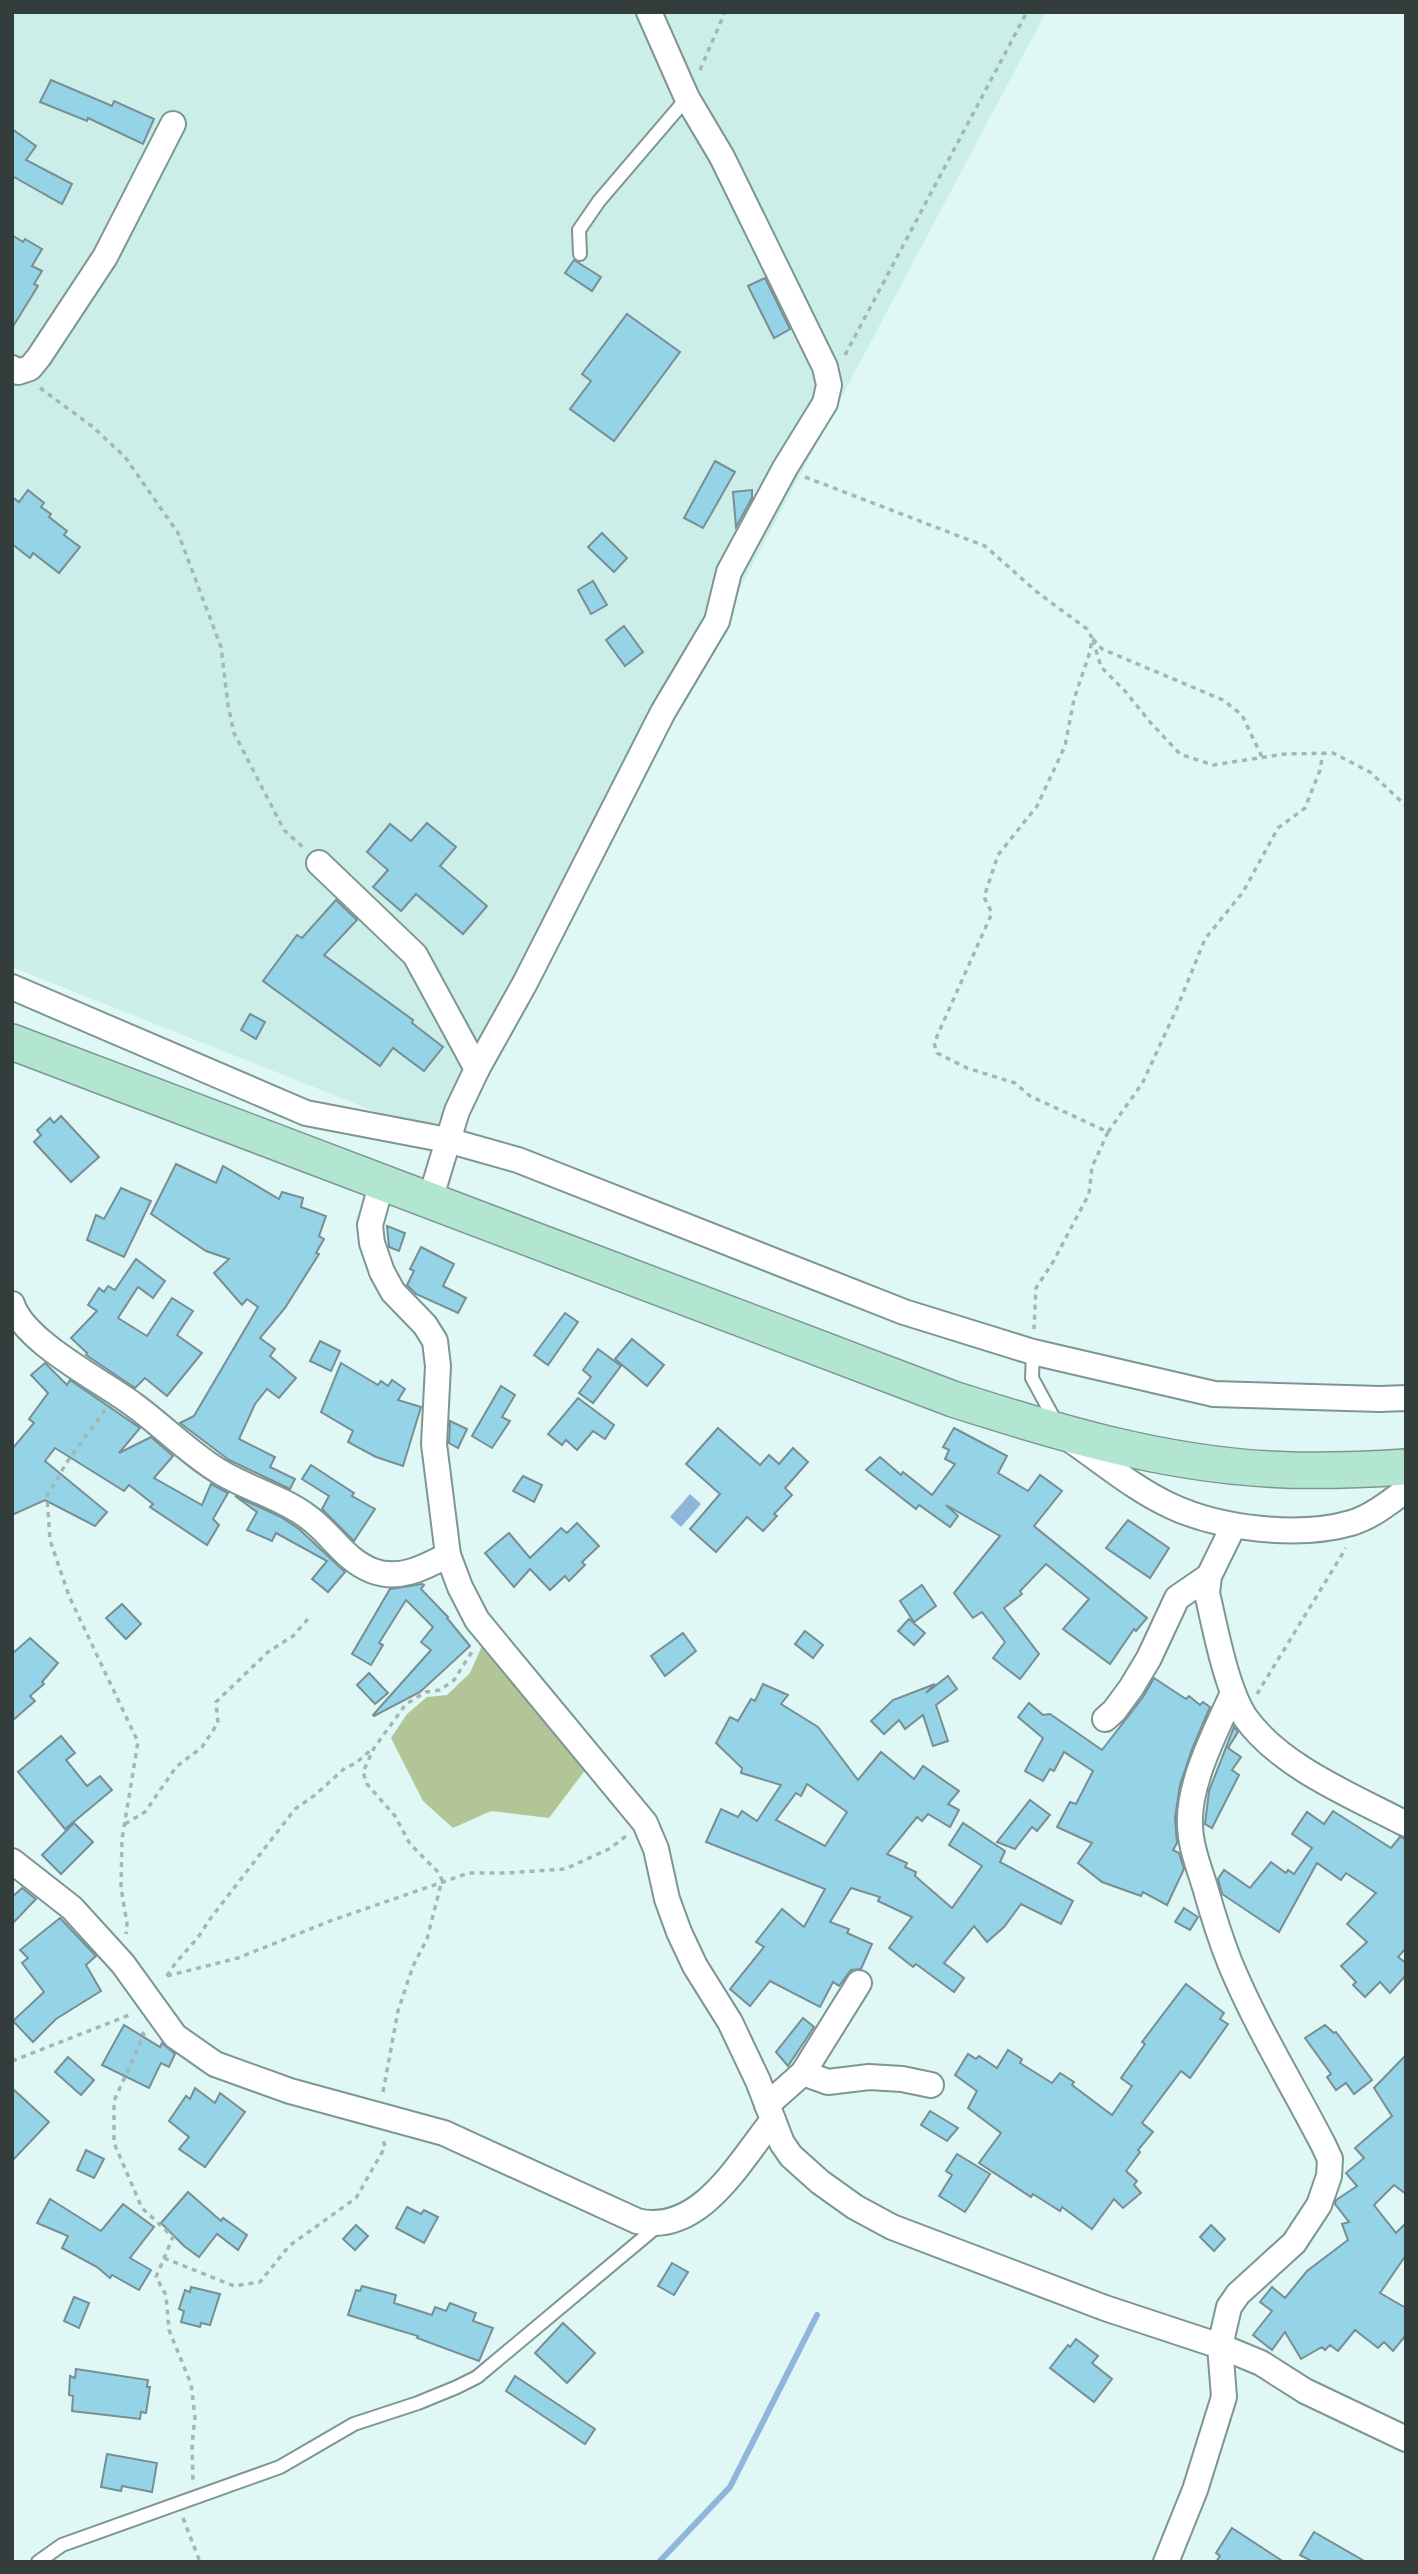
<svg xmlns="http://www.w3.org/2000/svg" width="1418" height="2574" viewBox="0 0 1418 2574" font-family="Helvetica,sans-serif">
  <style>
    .built { fill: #cbeee9 }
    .forest { fill: #b2c596 }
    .water { fill: #8fb5db }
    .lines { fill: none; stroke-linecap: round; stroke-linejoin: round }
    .stream { stroke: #8fb5db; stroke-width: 6 }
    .building { fill: #95d4e6; stroke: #788e95; stroke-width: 2; fill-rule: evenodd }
    .lane-casing { stroke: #7e9693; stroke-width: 16 }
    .street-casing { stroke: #7e9693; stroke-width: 28 }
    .secondary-casing { stroke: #7e9693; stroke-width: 38 }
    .path { stroke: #a3b7b4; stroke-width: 3.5; stroke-dasharray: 5 5; stroke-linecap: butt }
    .lane { stroke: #fff; stroke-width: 12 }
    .street { stroke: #fff; stroke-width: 24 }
    .secondary { stroke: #b2e6d1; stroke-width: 35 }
  </style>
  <rect width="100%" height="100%" fill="#dff8f5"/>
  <polygon class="built" points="12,12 1046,12 447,1140 12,967"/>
  <polygon class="forest" points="486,1637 589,1765 549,1818 491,1811 453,1828 423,1801 391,1738 407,1714 427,1697 447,1695 470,1673"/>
  <polygon class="water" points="690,1494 701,1504 681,1527 670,1517"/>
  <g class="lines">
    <polyline class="stream" points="659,2562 730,2487 817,2315"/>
  </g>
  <g class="building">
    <polygon points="51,80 112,106 114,101 154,119 143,144 88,118 87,121 40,102"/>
    <polygon points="12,129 36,146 26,160 72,184 62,204 14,177 12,180"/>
    <polygon points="12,235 23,242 25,239 42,249 32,266 42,271 34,284 38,286 12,328"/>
    <polygon points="574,260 601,277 592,291 565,273"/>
    <polygon points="765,278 790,329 774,338 748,286"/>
    <polygon points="627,314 680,352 614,441 570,409 591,381 582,374"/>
    <polygon points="715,461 735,472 703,528 684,518"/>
    <polygon points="28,490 44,503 41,507 51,514 49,517 67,531 64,535 80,547 59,573 33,553 30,558 12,544 12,497 19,502"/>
    <polygon points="752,490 752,498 736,527 733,492"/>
    <polygon points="602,533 627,558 614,572 588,547"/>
    <polygon points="593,581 607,605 591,614 578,590"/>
    <polygon points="624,626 643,652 625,666 606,640"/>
    <polygon points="427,823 456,847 440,866 487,906 463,934 416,894 401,911 373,887 388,870 367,852 390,824 411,841"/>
    <polygon points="336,900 357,920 324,955 413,1020 412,1023 443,1047 424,1071 393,1048 380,1066 263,981 297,935 302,938"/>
    <polygon points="250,1014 265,1022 256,1039 241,1030"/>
    <polygon points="61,1116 99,1157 71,1182 34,1142 41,1135 37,1130 50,1118 54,1123"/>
    <polygon points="176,1164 216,1183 223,1166 279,1199 282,1192 303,1198 301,1207 326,1216 319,1236 324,1239 316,1253 319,1254 285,1308 260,1338 275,1349 270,1356 296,1378 279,1398 267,1389 255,1404 239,1439 275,1457 270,1467 295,1479 290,1489 229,1460 180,1423 194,1416 258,1307 247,1299 242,1305 214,1273 229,1259 206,1251 151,1214"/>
    <polygon points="121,1188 151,1201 124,1257 87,1240 96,1215 104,1219"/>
    <polygon points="387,1226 405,1233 399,1251 389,1247"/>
    <polygon points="421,1247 454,1264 443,1286 466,1298 458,1313 416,1294 407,1285 414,1271 410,1269"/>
    <polygon points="136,1259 165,1281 153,1298 138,1287 118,1318 147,1336 172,1298 193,1311 177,1335 202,1353 167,1396 145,1378 135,1388 86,1355 87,1353 71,1338 97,1311 88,1305 99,1288 104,1292 108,1286 115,1290"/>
    <polygon points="565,1313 578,1322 548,1365 534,1355"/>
    <polygon points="632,1339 664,1365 647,1386 615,1359"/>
    <polygon points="320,1341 340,1351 331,1371 310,1361"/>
    <polygon points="598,1349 621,1366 593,1403 579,1393 591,1377 583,1370"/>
    <polygon points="45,1363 67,1385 70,1380 140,1428 119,1453 151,1437 173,1456 154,1478 202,1505 211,1484 228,1493 213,1519 219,1525 207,1545 150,1507 153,1504 129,1485 124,1491 55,1448 45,1461 107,1512 95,1526 45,1500 12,1515 12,1449 34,1423 29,1419 48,1393 31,1375"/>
    <polygon points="341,1363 378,1385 381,1381 388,1386 392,1380 405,1389 398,1400 421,1407 403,1466 376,1457 348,1442 353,1431 321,1412"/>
    <polygon points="501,1386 515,1395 502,1417 510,1421 492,1448 472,1436"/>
    <polygon points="578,1398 614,1425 605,1439 593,1431 577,1450 566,1440 562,1445 548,1434"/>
    <polygon points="450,1421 467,1429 458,1448 449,1443"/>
    <polygon points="718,1428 760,1465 769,1455 779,1464 793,1448 808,1462 785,1488 792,1495 774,1514 777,1516 763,1531 747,1517 716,1552 690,1529 720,1494 686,1464"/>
    <polygon points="954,1428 1007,1456 998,1473 1028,1491 1040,1475 1062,1491 1034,1526 1147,1618 1136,1631 1134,1629 1110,1664 1063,1629 1089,1599 1046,1564 1020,1591 1022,1594 1004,1608 1039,1654 1020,1679 993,1658 1005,1642 982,1612 973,1618 954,1593 1000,1536 946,1505 958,1516 950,1527 919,1505 916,1509 866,1470 880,1457 901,1475 903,1472 932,1495 955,1464 945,1459 949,1450 943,1447"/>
    <polygon points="311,1465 354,1493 352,1496 375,1509 354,1541 322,1509 329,1496 302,1479"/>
    <polygon points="523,1476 542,1485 534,1502 513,1491"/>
    <polygon points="235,1496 281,1517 299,1529 345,1572 328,1592 312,1579 327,1561 276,1533 272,1541 247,1530 257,1512"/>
    <polygon points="1128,1520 1169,1548 1150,1578 1106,1548"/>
    <polygon points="577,1523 599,1546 582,1562 585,1565 569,1581 565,1576 550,1590 530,1569 514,1587 485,1553 509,1533 530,1558 561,1528 567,1533"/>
    <polygon points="422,1584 424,1585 421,1589 448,1617 447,1618 470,1646 420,1692 374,1716 373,1715 431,1650 421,1642 433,1627 406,1600 379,1643 383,1645 371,1665 352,1654 390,1589"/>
    <polygon points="922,1585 936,1606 914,1622 900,1601"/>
    <polygon points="122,1604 141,1624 126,1639 106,1618"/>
    <polygon points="909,1619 925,1633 914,1645 898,1631"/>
    <polygon points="805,1631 823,1645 813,1658 795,1644"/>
    <polygon points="683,1633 696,1651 665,1676 651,1656"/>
    <polygon points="30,1638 58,1663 42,1682 44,1684 30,1696 35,1701 12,1721 12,1654"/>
    <polygon points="369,1673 388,1693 375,1704 357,1685"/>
    <polygon points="948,1676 957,1689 936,1705 948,1741 933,1746 923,1715 905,1729 899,1720 884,1734 871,1721 893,1700 935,1684 926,1693"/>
    <polygon points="1154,1678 1186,1699 1189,1696 1200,1705 1203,1702 1210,1707 1192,1749 1180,1785 1175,1818 1177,1843 1173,1850 1179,1853 1184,1869 1167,1905 1143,1892 1141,1896 1102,1882 1078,1863 1092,1843 1057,1827 1070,1802 1076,1804 1093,1771 1064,1752 1054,1771 1050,1769 1043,1781 1025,1771 1043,1738 1018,1717 1029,1703 1043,1715 1050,1714 1102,1750 1143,1697"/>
    <path d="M763,1684l25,11 -7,9 37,23 40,53 23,-28 33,27 9,-13 36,25 -11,13 11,6 -9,17 -22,-13 -6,7 -5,-4 -30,37 20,9 -2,4 11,5 -1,4 37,32 30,-42 -33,-21 14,-22 42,28 -5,11 73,39 -12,23 -40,-20 -17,23 -17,15 -13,-16 -30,37 20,15 -10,14 -38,-28 -3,3 -24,-19 23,-31 -34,-16 2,-4 -29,-9 -21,34 19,7 -2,4 25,11 -11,25 -10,1 -12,16 -6,-4 -13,25 -50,-26 -20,25 -20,-17 34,-42 -8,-5 26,-33 22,18 21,-38 -119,-47 15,-33 17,8 4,-6 15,10 24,-36 -40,-12 1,-5 -26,-25 14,-26 8,4 13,-22 4,2zM807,1784l40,28 -22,34 -49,-26 20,-27 5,3z"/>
    <polygon points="1234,1727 1238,1732 1228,1748 1241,1757 1232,1770 1239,1775 1212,1828 1205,1824 1209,1791"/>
    <polygon points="61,1736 75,1753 66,1760 87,1786 100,1776 112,1790 65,1829 18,1772"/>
    <polygon points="1030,1800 1050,1815 1037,1831 1032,1827 1015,1849 997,1842"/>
    <polygon points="1333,1811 1391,1848 1400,1837 1406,1839 1406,1948 1398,1957 1406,1963 1406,1975 1390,1993 1380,1982 1365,1997 1353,1985 1356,1982 1341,1966 1367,1942 1347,1924 1376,1893 1346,1873 1341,1880 1317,1863 1279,1932 1222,1894 1218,1879 1224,1870 1250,1888 1271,1862 1286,1873 1288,1870 1294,1874 1312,1848 1292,1834 1307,1812 1324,1824"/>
    <polygon points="74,1823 93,1842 61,1874 42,1855"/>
    <polygon points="22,1888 36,1899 12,1924 12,1897"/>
    <polygon points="1184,1908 1198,1917 1190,1930 1175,1922"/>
    <polygon points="60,1918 96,1956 86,1965 101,1991 56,2019 33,2042 13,2021 44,1992 22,1963 28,1958 20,1950"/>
    <polygon points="1186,1984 1224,2013 1220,2019 1228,2024 1190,2078 1181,2071 1142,2123 1153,2132 1138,2150 1140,2152 1126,2171 1137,2181 1134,2185 1141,2193 1123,2208 1114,2199 1092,2229 1062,2207 1060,2211 1033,2194 1031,2197 979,2163 1001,2133 968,2108 977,2091 955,2075 968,2054 976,2059 979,2056 997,2068 1008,2050 1022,2059 1020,2063 1052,2083 1060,2073 1074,2082 1072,2085 1112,2115 1132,2086 1121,2078 1145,2044 1142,2042"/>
    <polygon points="803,2018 814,2027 788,2066 776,2052"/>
    <polygon points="124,2025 160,2047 162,2043 175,2054 169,2067 161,2063 149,2088 102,2065"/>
    <polygon points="1325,2025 1334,2033 1336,2032 1372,2080 1354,2094 1346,2083 1336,2090 1327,2077 1331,2074 1305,2038"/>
    <polygon points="1406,2055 1406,2194 1394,2185 1374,2205 1396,2233 1406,2223 1406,2255 1380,2293 1406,2308 1406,2335 1393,2351 1384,2342 1378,2348 1355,2330 1338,2351 1330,2345 1325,2350 1322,2347 1301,2359 1285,2332 1272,2350 1253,2335 1272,2311 1260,2302 1272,2287 1285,2298 1307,2271 1348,2240 1342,2224 1349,2222 1335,2204 1336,2200 1357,2186 1346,2173 1364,2158 1355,2148 1392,2116 1374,2088"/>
    <polygon points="68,2057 94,2080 81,2095 55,2072"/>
    <polygon points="12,2088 49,2122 12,2161"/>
    <polygon points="195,2088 215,2103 220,2093 245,2112 205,2167 179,2149 189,2137 169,2121 186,2096 190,2099"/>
    <polygon points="930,2111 958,2128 947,2141 921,2125"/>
    <polygon points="86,2150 104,2159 94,2178 77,2170"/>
    <polygon points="957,2154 990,2174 965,2212 939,2196 952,2175 946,2171"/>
    <polygon points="188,2192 221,2221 223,2218 247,2235 238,2250 217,2234 199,2257 184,2246 161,2223"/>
    <polygon points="50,2199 101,2231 123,2204 154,2227 130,2258 151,2270 139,2290 112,2275 110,2278 97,2267 62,2248 68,2236 37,2223"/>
    <polygon points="407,2207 421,2214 424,2210 438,2217 424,2243 396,2228"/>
    <polygon points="356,2225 368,2236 355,2250 343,2239"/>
    <polygon points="1211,2225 1225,2239 1214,2251 1200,2237"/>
    <polygon points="672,2263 688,2272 674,2295 658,2286"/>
    <polygon points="362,2286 396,2295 394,2303 432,2315 435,2307 446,2311 450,2303 476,2313 473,2321 493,2328 479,2361 417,2338 418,2336 348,2315 356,2290 360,2291"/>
    <polygon points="191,2287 220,2294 210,2325 201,2323 200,2327 181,2322 184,2311 179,2309 185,2290 190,2292"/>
    <polygon points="74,2297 89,2303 79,2328 64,2321"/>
    <polygon points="563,2323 595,2353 567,2383 535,2353"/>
    <polygon points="1076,2339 1098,2356 1092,2363 1112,2379 1094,2402 1050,2368 1068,2345 1070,2347"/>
    <polygon points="76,2369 148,2380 147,2387 150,2387 146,2413 141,2412 140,2419 72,2411 73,2396 69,2395 70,2376 75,2378"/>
    <polygon points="515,2376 595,2429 585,2444 506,2391"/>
    <polygon points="107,2454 157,2463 152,2492 122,2486 121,2491 101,2487"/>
    <polygon points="1232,2528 1284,2562 1216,2562 1220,2556 1216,2553"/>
    <polygon points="1314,2532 1366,2562 1313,2562 1300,2555"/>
  </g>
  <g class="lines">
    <g class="lane-casing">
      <g id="lane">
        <polyline points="580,254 579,230 599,201 687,98"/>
        <polyline points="1033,1352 1032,1378 1057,1424"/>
        <polyline points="38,2562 62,2545 280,2467 354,2424 418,2403 457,2387 477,2377 660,2224"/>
      </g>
    </g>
    <g class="street-casing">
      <g id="street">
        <polyline points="12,368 18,372 30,368 39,357 105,257 173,124"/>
        <polyline points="319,863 415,955 477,1069"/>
        <polyline points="12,987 306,1113 447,1140 518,1160 904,1312 1033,1352 1214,1394 1380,1399 1406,1398"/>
        <polyline points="382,1182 370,1225 372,1243 382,1272 393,1292 425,1325 435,1341 438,1366 434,1444 448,1555 460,1587 477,1620 645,1823 656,1849 667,1899 679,1932 695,1966 730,2022 758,2081 782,2143 791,2156 820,2182 855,2207 892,2227 1105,2308 1220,2346 1261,2363 1305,2391 1406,2439"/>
        <polyline points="430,1200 457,1111 477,1069 525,983 663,712 717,621 729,572 785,468 825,403 829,385 825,367 722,157 687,98 649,12"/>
        <path d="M12,1304c12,38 90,77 122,101 29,21 58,51 88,68 27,16 61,25 86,44 24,17 36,43 65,54 27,10 52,-4 75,-16"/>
        <path d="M1072,1441c32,22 64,49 99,65 49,23 128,32 180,17 20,-6 38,-20 55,-33"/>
        <path d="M1233,1527l-24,49 -2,17c8,34 19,95 38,124 35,50 108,79 161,107"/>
        <polyline points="1105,1719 1114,1711 1131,1688 1149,1658 1177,1598 1209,1576"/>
        <path d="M12,1861l60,47 51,56 52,72 40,28 75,27 154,42 193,88c63,15 102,-59 136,-101"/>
        <polyline points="803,2073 828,2082 869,2077 902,2079 931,2085"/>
        <polyline points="767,2105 803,2073 859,1983"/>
        <path d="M1166,2562l29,-72 29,-93 -4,-51 9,-39 9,-13 56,-51 25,-38 10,-29 1,-17 -7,-15c-31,-60 -67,-118 -93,-181 -10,-25 -18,-51 -25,-76 -7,-22 -16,-45 -15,-68 0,-39 27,-91 43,-126"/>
      </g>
    </g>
    <g class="secondary-casing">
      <path id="secondary" d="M12,1042l941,357c103,33 206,64 315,70 46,3 92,1 138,-2"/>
    </g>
    <g class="path">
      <polyline points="700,70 725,12"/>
      <polyline points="845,355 1027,12"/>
      <polyline points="40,388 93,427 125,457 178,533 221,647 228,705 234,733 284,830 305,849"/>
      <polyline points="805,477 985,546 1037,592 1087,629 1092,638 1090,652 1074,699 1065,746 1037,806 998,855 984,897 992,913 934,1043 937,1053 967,1068 1015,1083 1030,1096 1108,1132 1092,1167 1089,1194 1053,1262 1036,1288 1034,1329"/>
      <polyline points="1093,639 1102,649 1223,700 1242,715 1262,757"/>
      <polyline points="1093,640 1101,667 1125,691 1150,722 1180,754 1213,765 1285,754 1333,753 1370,772 1406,806"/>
      <polyline points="1108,1132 1143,1082 1177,1008 1205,939 1243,892 1278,828 1305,808 1320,770 1323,753"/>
      <polyline points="105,1410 67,1462 47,1496 50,1540 69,1596 138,1742 122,1839 121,1888 127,1923 126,1934"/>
      <polyline points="1257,1694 1346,1548"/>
      <polyline points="125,1824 145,1812 176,1767 202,1747 218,1723 216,1702 268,1652 293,1636 308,1619"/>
      <polyline points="167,1976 238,1958 330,1921 469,1873 506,1873 565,1869 609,1849 626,1836"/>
      <path d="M167,1976c11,-20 30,-33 40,-53l88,-114 20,-14 30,-27 11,-5 16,-14"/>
      <polyline points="142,2032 144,2035 114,2101 114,2143 142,2208 173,2237 156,2277 166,2295 169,2330 191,2384 195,2417 192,2444 193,2481"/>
      <polyline points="12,2061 132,2014"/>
      <polyline points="383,2092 398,2011 413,1966 427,1939 442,1880 439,1873 410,1844 395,1816 367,1784 363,1772 374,1748 406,1704 426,1692 440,1690 454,1680 473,1650"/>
      <polyline points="164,2258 234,2286 260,2282 289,2246 356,2198 385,2147 383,2138"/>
      <polyline points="183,2518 200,2562"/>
    </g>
    <use href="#lane" class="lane"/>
    <use href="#street" class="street"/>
    <use href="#secondary" class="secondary"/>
  </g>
  <rect width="1418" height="2574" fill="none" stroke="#333d3c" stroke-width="28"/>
</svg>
